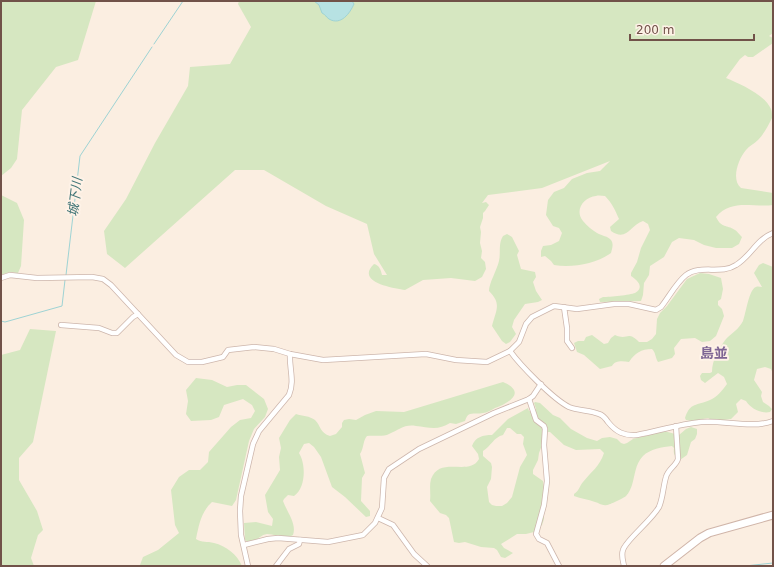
<svg xmlns="http://www.w3.org/2000/svg" width="774" height="567" viewBox="0 0 774 567" font-family="'DejaVu Sans','Noto Sans JP',sans-serif">
  <style>
    .green { fill: #d6e7c1; fill-rule: evenodd }
    .water { fill: #b7e2e3; stroke: #9ed3d4 }
    .lines { fill: none; stroke-linecap: round; stroke-linejoin: round }
    .stream { stroke: #9ed3d4; stroke-width: 1 }
    .street-casing { stroke: #cdb6ac; stroke-width: 6 }
    .secondary-casing { stroke: #d0b5a9; stroke-width: 9 }
    .street { stroke: #fff; stroke-width: 4.5 }
    .secondary { stroke: #fff; stroke-width: 7 }
    .labels { text-anchor: middle; dominant-baseline: central; stroke-width: 4; stroke-linejoin: round; paint-order: stroke }
    .water-label { font-size: 13px; font-style: italic; fill: #3f7476; stroke: #fef2e7 }
    .quarter-label { font-size: 14px; font-weight: bold; fill: #7e6594; stroke: #fef2e7 }
  </style>
  <rect width="100%" height="100%" fill="#fbeee1"/>
  <g class="green">
    <polygon points="1,1 96,1 78,60 56,67 22,110 17,159 11,168 1,176"/>
    <path d="M239,1h534v32l-4,3 4,2v5l-20,14h-5l-3,-2 -5,4 -14,19c14,6 38,16 45,31 1,2 1,7 1,9 -4,8 -8,16 -14,22 -4,4 -9,6 -12,10 -8,9 -15,30 -5,38l32,5v12c-20,3 -41,-7 -57,12 6,12 10,7 19,13 2,1 5,5 7,7l-3,7 -7,4h-16l-12,-3 -10,-5 -15,-2 -7,4 -8,15 -14,9 -1,9 -5,8 -1,12 -2,6 -41,1 -1,-3 4,-2c7,0 27,-2 32,-4 10,-6 2,-13 -4,-17v-3l6,-11 4,-14 9,-18 -2,-6 -5,-3c-13,4 -16,21 -32,10l-1,-4 9,-8c-4,-9 -7,-16 -14,-23 -3,0 -6,-1 -9,0 -12,1 -22,14 -13,25 4,5 9,9 14,12 5,3 11,3 14,7 3,4 1,9 0,13 -15,11 -39,15 -57,12l-3,-4 -6,-5 -4,1v-6l2,-5 8,-1 8,-4 3,-8 -3,-5 -6,-2 -7,-11 2,-15 6,-8 10,-4 8,-9 15,-6 13,-2 10,-10 -68,27 -54,7 -6,8 4,-1 3,3 -4,6 -2,2v5l-3,9 1,5 -1,11 2,8 -1,7 4,4 1,7 -4,8 -7,4 -24,-3 -28,2 -18,10c-12,-2 -50,-8 -31,-26 5,1 7,6 8,11h5l-13,-21 -7,-30 -41,-18 -62,-36h-29l-110,98 -18,-14 -3,-23 22,-32 29,-56 33,-57 2,-19 40,-3 21,-37 -13,-23z"/>
    <polygon points="1,195 17,203 24,220 21,266 18,273 10,272 1,275"/>
    <path d="M507,234l5,3 7,14 -2,4 4,14 14,3 1,5 -3,5 3,9 6,9 -4,2 -13,2 -11,16 -2,7 4,7 -6,8 -4,2 -4,-3 -10,-15c4,-16 10,-22 -3,-35 0,-8 8,-21 10,-30 2,-9 -1,-17 4,-25z"/>
    <path d="M763,263l10,4v107l-2,-5 -6,-2 -8,2 -3,11 8,12 -1,4 2,6 6,4 3,3 -2,3c-8,2 -19,-3 -24,-11l-5,-2 -5,5 2,8 -7,7 -17,2 -6,-3 -16,3 -6,-1 -1,-2c5,-16 12,-12 25,-18 7,-3 12,-9 17,-16l-3,-7 -6,-4 -13,10 -4,-3 -1,-4 2,-3h8l2,-1c0,-12 7,-24 14,-33 6,-6 13,-10 17,-18 3,-8 6,-32 13,-34 2,-1 4,0 6,0l-8,-14 5,-8z"/>
    <path d="M700,273l9,1 12,4 2,11 -2,10 -3,2v4l4,4 2,7 -8,20 -6,5 -8,1 -7,-4 -14,1 -7,9 1,6 -3,4 -14,4c-3,-5 -2,-9 -6,-13 -11,0 -17,4 -23,13 -6,-1 -14,-2 -17,4l-12,3 -16,-14 -7,-3 -3,-9 4,-2h6l2,-4 6,-2 12,9 4,-1 3,-5 4,-3c13,6 12,-5 24,7h8l5,-3 4,-5 1,-15 3,-6 7,-7 20,-27z"/>
    <polygon points="30,329 56,331 33,442 19,458 19,480 37,511 43,530 38,535 31,558 34,566 1,566 1,355 20,350"/>
    <path d="M196,378l16,2 15,7 10,-2h9l18,14 4,10 -3,8 -11,12 -5,12 -13,59 -4,6 -20,-4c-11,10 -13,23 -16,37 6,4 11,2 18,4 12,3 23,11 28,23h-101l-1,-1 3,-8 15,-7 21,-17 -4,-8 -4,-35 8,-13 10,-7h11l8,-8 1,-10 22,-25 9,-7 11,-2 4,-7 -3,-6 -9,-6 -19,6 -5,12 -8,3 -20,1 -5,-7 2,-13 -2,-11z"/>
    <path d="M503,382c24,10 6,21 -8,26 -4,2 -8,5 -12,5 -4,1 -8,0 -13,1 -3,1 -4,4 -5,7l-9,3 -6,-1c-12,8 -22,4 -34,3 -12,-2 -17,4 -27,8 -5,3 -16,1 -22,2 -4,4 -3,12 -7,18l5,19 -3,5 -1,23 9,10v5l-4,1 -21,-20 -13,-10 -11,-30 -7,-10 -5,-4 -5,1 -5,9c7,11 7,35 -5,43l-6,-1 -4,4 -1,2c4,11 14,23 10,34 -9,5 -17,-1 -26,-1 -7,1 -10,7 -17,9l-5,-3 -1,-17 12,-1 16,4 1,-7 -5,-7 -3,-17 15,-25 -1,-13 2,-9 -2,-10 11,-18 6,-6c6,2 14,2 19,6 6,6 5,13 15,16l6,-2 6,-7v-4l2,-3 5,-1 7,1 9,-5 11,-4 28,1z"/>
    <path d="M535,402l5,1 13,12 7,3 11,11 16,9 10,3 5,-3 8,-1 7,2 4,4 3,1 3,-1 6,-4 31,-8 15,4 7,-6 5,-2 6,2v5l-2,5 -4,3 -4,13 -7,5c-5,-3 -7,-6 -6,-12l-2,-2c-10,1 -22,3 -29,10 -8,8 -8,20 -11,29 -1,3 -3,8 -6,11 -2,2 -17,9 -19,9 -5,1 -8,-2 -12,-3 -7,-3 -14,-3 -21,-6v-2c5,-3 5,-7 9,-12 8,-10 17,-16 21,-29l-4,-4 -24,1 -12,-5 -14,-13h-3l-8,21 -1,7 -5,10v4l10,7 1,8v30l-2,6 -8,7 -8,2h-9l-16,10 3,4 9,5 -8,5 -4,-1 -4,-7 -3,-2 -13,-1 -16,-5 -6,1 -5,-1 -5,-24 -3,-3 -6,-2 -10,-12c1,-8 -1,-15 1,-22 9,-24 38,-2 48,-20l-1,-5 -6,-8c3,-9 11,-11 20,-11l16,-16 20,-11 1,3 6,-1 1,-1 -2,-6zM507,428h3l7,6h4l3,3 -1,7 4,11 -7,12 -8,30 -5,6 -5,3h-6l-4,-1 -3,-3 -2,-15 4,-8 1,-12 -1,-4 -8,-7v-5c8,-5 11,-14 20,-16z"/>
  </g>
  <path class="water" d="M314,1h38l2,3c-4,9 -13,22 -25,15 -3,-2 -3,-4 -7,-6l-3,-8z"/>
  <g class="lines">
    <g class="stream">
      <polyline points="154,44 183,1"/>
      <polyline points="66,275 80,156 152,47"/>
      <polyline points="1,321 5,322 62,306 65,280"/>
      <polyline points="745,566 773,563"/>
    </g>
    <g class="street-casing">
      <g id="street">
        <path d="M1,278l9,-3 27,3 55,-1 11,2 8,6 65,70 12,7h14l21,-5 5,-7 26,-3 20,2 16,5 33,6 103,-6 30,6 31,2 23,-11 9,-9 7,-18 6,-7 22,-11 23,3 37,-5h15l27,6 5,-3c8,-10 15,-24 25,-32 14,-11 35,0 50,-10 15,-9 20,-25 37,-32"/>
        <polyline points="564,307 567,328 567,341 572,348"/>
        <polyline points="61,325 99,328 112,333 117,333 133,317 138,314"/>
        <path d="M510,351c10,14 43,48 59,56 10,4 21,3 30,7 4,1 7,5 9,8 8,10 16,14 29,13 21,-4 43,-11 64,-13 23,-2 51,7 72,-1"/>
        <polyline points="529,399 536,420 544,426 545,429 544,445 547,481 544,505 536,534 539,539 547,543 559,566"/>
        <polyline points="378,518 393,525 414,554 427,566"/>
        <polyline points="244,545 268,539 278,538 328,542 363,535 375,523 382,508 384,478 389,469 419,449 494,413 529,399 533,396 541,384"/>
        <path d="M248,566l-7,-31 -1,-24 1,-15 12,-52 6,-13 30,-36c6,-14 0,-27 1,-41"/>
        <polyline points="276,566 289,549 299,544 300,540"/>
        <path d="M624,566c-1,-5 -3,-11 -1,-16 3,-10 28,-29 36,-43 4,-9 4,-20 7,-30 2,-8 10,-11 12,-18l-2,-33"/>
      </g>
    </g>
    <g class="secondary-casing">
      <polyline id="secondary" points="664,566 700,538 709,533 773,515"/>
    </g>
    <use href="#street" class="street"/>
    <use href="#secondary" class="secondary"/>
  </g>
  <g class="labels">
    <g class="water-label">
      <text transform="translate(75 197) rotate(-83)">城下川</text>
    </g>
    <g class="quarter-label">
      <text x="714" y="353">島並</text>
    </g>
  </g>
  <rect width="774" height="567" fill="none" stroke="#715249" stroke-width="4"/>
  <path d="M630 34v6h124v-6" fill="none" stroke="#715249" stroke-width="2"/>
  <text x="636" y="34" font-size="12" fill="#715249" stroke="#fef2e7" stroke-width="3" paint-order="stroke">200 m</text>
</svg>
